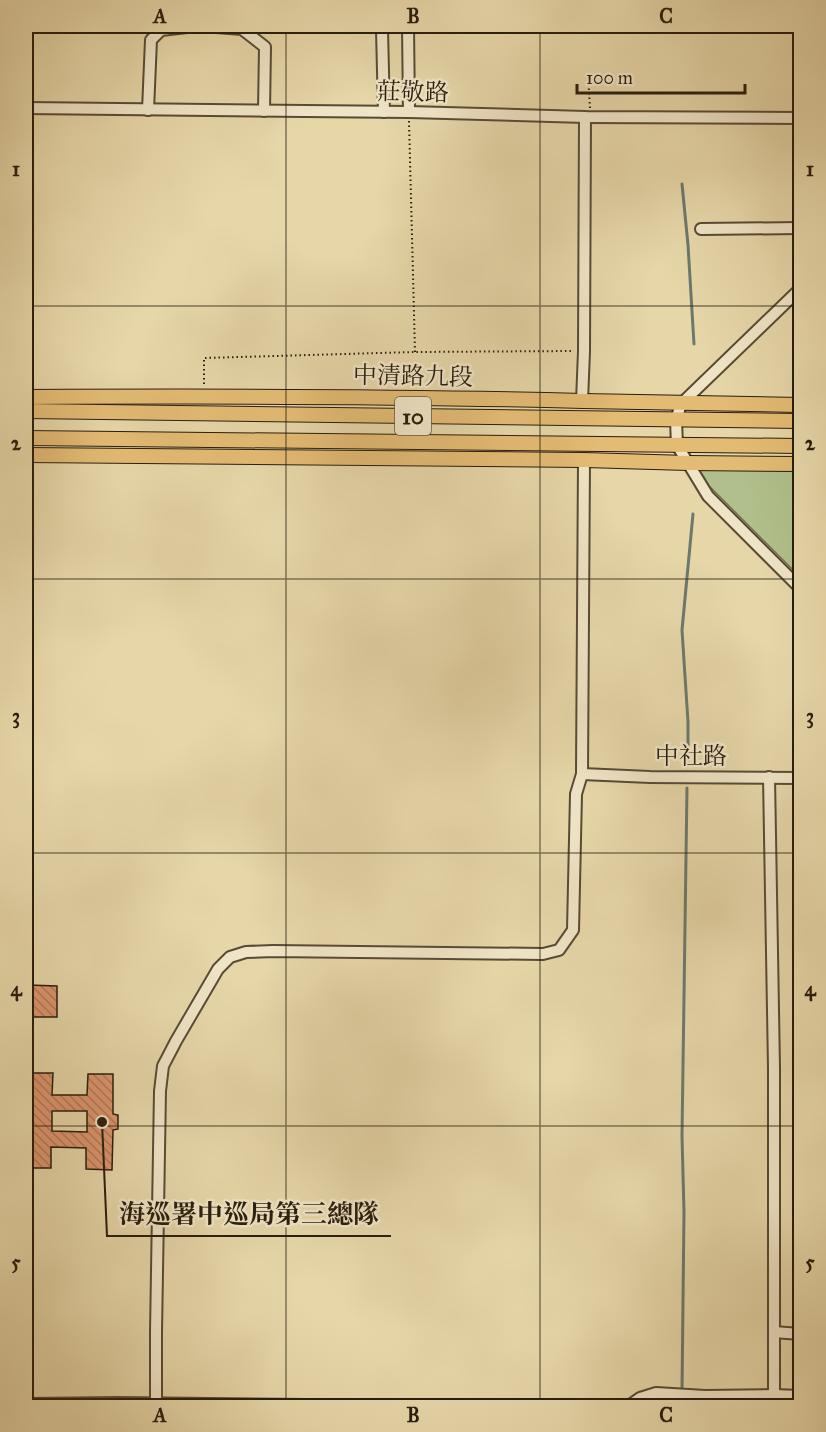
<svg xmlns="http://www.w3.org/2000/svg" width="826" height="1432" viewBox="0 0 826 1432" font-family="'IM FELL Great Primer','Noto Serif TC',serif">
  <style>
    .grass { fill: #b0bf8b; stroke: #6c6e4c; stroke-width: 1.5 }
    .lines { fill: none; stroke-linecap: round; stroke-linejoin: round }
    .stream { stroke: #6b796e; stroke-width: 3 }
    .building { fill: url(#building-back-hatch); stroke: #281d0d; stroke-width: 1.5; fill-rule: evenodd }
    .minor-casing { stroke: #584b34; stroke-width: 14 }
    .major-casing { stroke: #281d0d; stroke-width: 16 }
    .path { stroke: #281d0d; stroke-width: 2; stroke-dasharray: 1.5 3; stroke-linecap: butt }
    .minor { stroke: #efe4c6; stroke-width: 10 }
    .major { stroke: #e3bb74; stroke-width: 14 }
    .grid { fill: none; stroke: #281d0d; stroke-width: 1.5; stroke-opacity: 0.55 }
    .labels { text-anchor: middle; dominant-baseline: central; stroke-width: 5; stroke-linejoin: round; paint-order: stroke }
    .shield { fill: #efe4c6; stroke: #645944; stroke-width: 1.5 }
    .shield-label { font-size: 22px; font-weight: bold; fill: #281d0d }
    .street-label { font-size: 24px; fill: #281d0d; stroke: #efe4c6 }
    .leader { fill: none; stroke: #281d0d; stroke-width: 2 }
    .callout-dot { fill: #281d0d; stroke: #efe4c6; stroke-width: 2 }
    .callout-label { font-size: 26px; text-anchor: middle; font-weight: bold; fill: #281d0d; stroke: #efe4c6; stroke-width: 5; stroke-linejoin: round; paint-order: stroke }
    .neatline { fill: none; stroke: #281d0d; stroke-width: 2 }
    .grid-label { font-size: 20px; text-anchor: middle; font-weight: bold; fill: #281d0d }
  </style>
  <defs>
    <pattern id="building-back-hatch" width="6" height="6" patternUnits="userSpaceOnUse" patternTransform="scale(1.5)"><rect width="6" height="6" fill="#dc956d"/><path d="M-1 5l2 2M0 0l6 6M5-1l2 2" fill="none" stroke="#b27958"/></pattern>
  </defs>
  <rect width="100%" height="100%" fill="#e6d6a8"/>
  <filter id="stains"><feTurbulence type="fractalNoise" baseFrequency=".00333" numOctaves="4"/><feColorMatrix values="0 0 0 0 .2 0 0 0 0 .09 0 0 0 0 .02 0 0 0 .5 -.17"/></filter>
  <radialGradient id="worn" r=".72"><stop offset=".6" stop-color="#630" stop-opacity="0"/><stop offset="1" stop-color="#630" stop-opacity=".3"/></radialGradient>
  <polygon class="grass" points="693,470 800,470 800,577"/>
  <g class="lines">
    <g class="stream">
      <polyline points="682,184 688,245 694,344"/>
      <polyline points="688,765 688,722 682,630 693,514"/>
      <polyline points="682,1392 684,1212 682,1136 687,788"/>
      <polyline points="682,1398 683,1406"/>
    </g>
  </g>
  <g class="building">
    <polygon points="27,985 57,986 57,1017 27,1017"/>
    <path d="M27,1073h26l-1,22h35l1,-21h25v40l5,1v14l-5,1 -1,40 -26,-1v-21l-35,-1v21h-25zM52,1111h35v21l-35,-1z"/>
  </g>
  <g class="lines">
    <g class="minor-casing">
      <g id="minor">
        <polyline points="203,26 242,29 265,47 264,111"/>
        <polyline points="384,26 382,30 384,112"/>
        <polyline points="408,26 409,112"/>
        <polyline points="26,108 409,112 585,117 800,118"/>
        <polyline points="148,110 151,40 161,30 196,26"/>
        <polyline points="701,229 800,228"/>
        <polyline points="800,289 681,404 676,420 677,445 708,496 800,588"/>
        <polyline points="582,401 584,351 585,117"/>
        <polyline points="582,774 650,777 800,778"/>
        <polyline points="769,777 774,1068 774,1395"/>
        <polyline points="774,1332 800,1334"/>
        <polyline points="26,1404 119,1403 409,1406"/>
        <polyline points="156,1404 156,1332 160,1091 163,1066 176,1041 218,969 230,957 246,952 273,951 543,954 559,950 573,930 576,794 582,774 584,460"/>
        <polyline points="630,1405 640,1398 656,1393 705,1396 774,1395 800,1396"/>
        <polyline points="463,1406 630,1405"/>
      </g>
    </g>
    <g class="major-casing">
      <g id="major">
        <path d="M26,397c185,-1 371,-1 557,4 73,1 145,3 217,4"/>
        <polyline points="26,411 800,421"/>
        <polyline points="26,438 800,446"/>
        <polyline points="26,455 584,460 688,463 800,464"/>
      </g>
    </g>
    <g class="path">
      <polyline points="588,75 590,108"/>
      <polyline points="409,121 415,352"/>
      <polyline points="204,384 204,358 415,352 574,351"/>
    </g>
    <use href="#minor" class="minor"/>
    <use href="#major" class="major"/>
  </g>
  <path class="grid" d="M286,26v1380M540,26v1380M26,306h774M26,579h774M26,853h774M26,1126h774"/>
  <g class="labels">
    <rect class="shield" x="395" y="397" width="36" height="38" rx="4.5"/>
    <g class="shield-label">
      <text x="413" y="416">10</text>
    </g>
    <g class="street-label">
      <text transform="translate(413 92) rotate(1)">莊敬路</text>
      <text transform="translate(413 376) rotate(1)">中清路九段</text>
      <text x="691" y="756">中社路</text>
    </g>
  </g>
  <path class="leader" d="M102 1122L107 1236H391"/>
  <circle class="callout-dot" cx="102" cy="1122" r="6"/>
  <g class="callout-label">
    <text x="249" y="1223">海巡署中巡局第三總隊</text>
  </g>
  <rect width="826" height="1432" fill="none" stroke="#e6d6a8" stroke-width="66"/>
  <path d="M577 84v9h168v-9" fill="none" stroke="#281d0d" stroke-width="3"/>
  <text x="586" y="84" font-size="18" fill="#281d0d" stroke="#efe4c6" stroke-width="4.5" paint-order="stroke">100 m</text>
  <rect x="33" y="33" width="760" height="1366" class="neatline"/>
  <g class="grid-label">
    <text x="160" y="23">A</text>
    <text x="413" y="23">B</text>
    <text x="666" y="23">C</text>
    <text x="16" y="176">1</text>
    <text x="810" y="176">1</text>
    <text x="16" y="450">2</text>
    <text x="810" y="450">2</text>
    <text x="16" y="723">3</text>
    <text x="810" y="723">3</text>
    <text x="16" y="996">4</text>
    <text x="810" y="996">4</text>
    <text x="16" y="1269">5</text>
    <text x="810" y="1269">5</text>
    <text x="160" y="1422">A</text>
    <text x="413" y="1422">B</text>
    <text x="666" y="1422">C</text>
  </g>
  <rect width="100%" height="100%" filter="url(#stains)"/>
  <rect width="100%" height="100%" fill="url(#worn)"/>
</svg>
